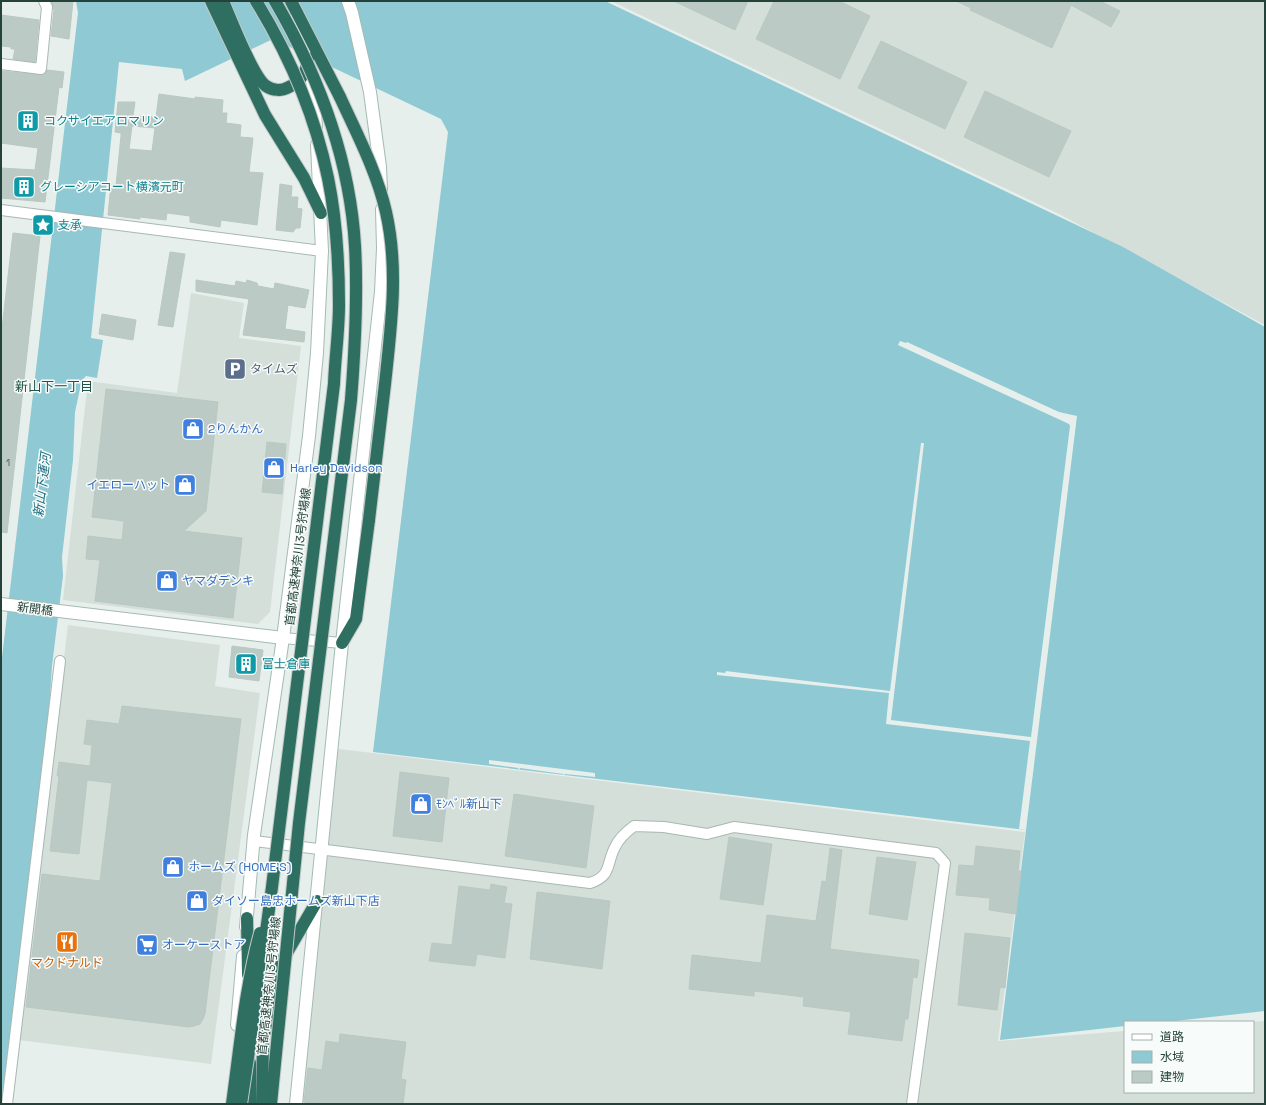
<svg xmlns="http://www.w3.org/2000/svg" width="1266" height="1105" viewBox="0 0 1266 1105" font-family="'Space Grotesk','Noto Sans JP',sans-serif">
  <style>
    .built { fill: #d4dfda }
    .water { fill: #8ec9d4 }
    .pier { fill: #e6efeb }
    .building { fill: #bbcac4; stroke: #b8c9c2; fill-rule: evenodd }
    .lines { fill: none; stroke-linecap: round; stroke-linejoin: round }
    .street-casing { stroke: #a8b8b2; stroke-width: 12 }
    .secondary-casing { stroke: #a4bbb3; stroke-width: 14 }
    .highway-casing { stroke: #c2cac8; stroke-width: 14 }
    .street { stroke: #fff; stroke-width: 10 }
    .secondary { stroke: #fff; stroke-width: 12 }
    .highway { stroke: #2f6f62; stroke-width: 12 }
    .highway-bridge-casing { stroke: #c2cac8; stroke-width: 14; stroke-linecap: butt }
    .highway-bridge { stroke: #2f6f62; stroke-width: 12 }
    .labels { text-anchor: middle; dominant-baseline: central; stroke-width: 3; stroke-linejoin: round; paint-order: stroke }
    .number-label { font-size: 10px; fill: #4a645c }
    .culture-label { font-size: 12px; fill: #0d838f; stroke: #f7fbf9; text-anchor: start }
    .service-label { font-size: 12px; fill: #4e5e75; stroke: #f7fbf9; text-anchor: start }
    .shop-label { font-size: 12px; fill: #366cbe; stroke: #f7fbf9; text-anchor: start }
    .street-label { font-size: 12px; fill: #24423a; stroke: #f7fbf9 }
    .food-label { font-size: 12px; fill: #c56008; stroke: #f7fbf9 }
    .neighbourhood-label { font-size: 13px; fill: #1f5548; stroke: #f7fbf9 }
    .water-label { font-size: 13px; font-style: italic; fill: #1c6f80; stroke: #f7fbf9 }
  </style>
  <rect width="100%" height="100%" fill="#e6efeb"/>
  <g class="built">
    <polygon points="611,1 1265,1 1265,325 1059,214"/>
    <polygon points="191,293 244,303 239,338 301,346 270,612 258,624 63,600 88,381 177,393"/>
    <polygon points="68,625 220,645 215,686 260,693 211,1064 18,1040"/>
    <polygon points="331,748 1025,832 998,1041 1125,1031 1125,1092 1253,1092 1253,1022 1247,1022 1265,1021 1265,1104 297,1104"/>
  </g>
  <polygon class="water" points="76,1 605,1 1123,247 1265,327 1265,1011 1166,1022 1125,1022 1125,1026 1000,1040 1026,830 373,752 448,132 441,119 273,39 185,81 182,69 119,62 91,338 103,340 97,378 86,376 80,382 81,384 75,412 73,460 62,557 63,576 52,666 49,712 2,1104 1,1104 1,666 78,13"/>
  <g class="pier">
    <polygon points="900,341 906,343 907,342 1059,412 1077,416 1026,830 1019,829 1030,741 886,724 889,693 717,675 717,672 725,673 726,671 890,691 921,443 924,443 891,720 1031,737 1070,426 1069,424 898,345"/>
    <polygon points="489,760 595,773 595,777 565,774 563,775 563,774 520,768 519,770 518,768 489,764"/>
  </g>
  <g class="building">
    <polygon points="51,1 73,1 69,39 51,36 54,10"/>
    <polygon points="674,1 748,1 735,30"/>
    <polygon points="774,1 839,1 870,16 840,79 756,39"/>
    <polygon points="956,1 1100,1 1120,11 1111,27 1071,5 1052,48 970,10 971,8"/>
    <polygon points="1,15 39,20 35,62 13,59 15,49 11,49 11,47 1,46"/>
    <polygon points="881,41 967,82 945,129 858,88"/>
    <polygon points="47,70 64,72 62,88 59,87 45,202 1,198 1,168 35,170 38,148 1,143 1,71 41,75 46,73"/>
    <polygon points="985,91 1071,131 1049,177 964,137"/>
    <path d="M159,94l36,5v-2l28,3 -1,13h5l-1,10 15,2 -1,12 13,1 -4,34 14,1 -6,52 -36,-5 -1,7 -30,-5v-6l-23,-3 -1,7 -26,-3v2l-32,-4 3,-31 5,1 5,-49v-3l-6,-1 3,-30h17l-2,14 23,1zM132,126l23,2 -3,23 -23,-2z"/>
    <polygon points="280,184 292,186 291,197 298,197 297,208 302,209 300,228 296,228 293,232 276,230"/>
    <polygon points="13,233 40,236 7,533 1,532 1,337"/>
    <polygon points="170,252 185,254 173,327 158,325"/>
    <polygon points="196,280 235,286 236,281 246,283 247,280 257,283 258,286 274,289 275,283 309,290 305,308 288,305 285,329 305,332 304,342 243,335 249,299 196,291"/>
    <polygon points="102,314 136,320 133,340 99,334"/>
    <polygon points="106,389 218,402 206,511 184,531 242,538 233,618 95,601 100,560 86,559 88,536 122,540 124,521 92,517"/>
    <polygon points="267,442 286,444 282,494 262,492"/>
    <polygon points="232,646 263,650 259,681 229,677"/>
    <polygon points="122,706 241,719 205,1014 203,1019 200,1024 194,1026 189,1027 26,1007 42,874 100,881 112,783 87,780 79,854 50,851 59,776 57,776 59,762 90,766 92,745 84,744 87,720 119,724"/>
    <polygon points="400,772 449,778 442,842 393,836"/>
    <polygon points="514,794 594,806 586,868 505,856"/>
    <polygon points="729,837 772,844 763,905 720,899"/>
    <polygon points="976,846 1020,851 1018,871 1021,871 1016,914 989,910 990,898 956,895 959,865 974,866"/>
    <polygon points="830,848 842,850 830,949 919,960 917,978 913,977 908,1019 905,1019 902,1041 848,1034 851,1012 803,1006 804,997 754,991 754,996 689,989 692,955 761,963 767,915 816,921 822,881 826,882"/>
    <polygon points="877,857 916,862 907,920 869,914"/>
    <polygon points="491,884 507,887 504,903 512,904 505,958 477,954 475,966 429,961 432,943 452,945 459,886 490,890"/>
    <polygon points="537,892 610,901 602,969 530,959"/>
    <polygon points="965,933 1010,938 1005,988 1000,987 997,1010 958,1005"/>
    <polygon points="340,1034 406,1042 401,1079 406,1080 403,1104 319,1104 304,1102 308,1068 322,1070 326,1041 339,1043"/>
  </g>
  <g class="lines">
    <g class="street-casing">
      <g id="street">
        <polyline points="1,64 41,69 47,7 44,1"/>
        <polyline points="1,210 322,251"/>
        <polyline points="283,638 342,643"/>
        <path d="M254,841l336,42c22,-7 16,-19 25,-36 4,-9 11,-15 19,-21l30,1 43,7 27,-7 202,26 9,10 -33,241"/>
        <polyline points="7,1104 60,661"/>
      </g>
    </g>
    <g class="secondary-casing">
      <g id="secondary">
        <polyline points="348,1 352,13 370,92 380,167 381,190"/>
        <polyline points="296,19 308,57"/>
        <polyline points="312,79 316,126"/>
        <polyline points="1,604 283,638"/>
        <polyline points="246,927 254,835 283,638 309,436 317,353 322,251 317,145"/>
        <polyline points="237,1025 243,956"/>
        <polyline points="296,1104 342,643 381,292 383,248 382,209"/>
      </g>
    </g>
    <g class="highway-casing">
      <g id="highway">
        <polyline points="211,1 265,115 304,178 321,213"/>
        <path d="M223,1c8,18 29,75 43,85 7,5 16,5 23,1 13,-6 18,-15 19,-29"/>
        <polyline points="291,1 340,97"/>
        <polyline points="342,643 356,619 369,520"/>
        <polyline points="247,918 248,975"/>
        <polyline points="250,1104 250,1063"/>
        <polyline points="262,1104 263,1040 275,973 317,901"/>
        <polyline points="271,1104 279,1023"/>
      </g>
    </g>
    <use href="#street" class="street"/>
    <use href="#secondary" class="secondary"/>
    <use href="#highway" class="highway"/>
    <g class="highway-bridge-casing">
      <g id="highway-bridge">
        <path d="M275,1c43,74 75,159 80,245 3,52 0,103 -4,154l-52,423 -20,200"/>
        <path d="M340,97c17,37 37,75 46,115 13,57 5,115 -1,172 -5,45 -11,91 -16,136"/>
        <path d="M232,1104c8,-57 13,-116 28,-171"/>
        <path d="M241,1104l18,-120 13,-97 62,-503c1,-26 5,-53 5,-79 0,-41 -3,-88 -11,-127 -13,-63 -39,-123 -72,-177"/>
      </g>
    </g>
    <use href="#highway-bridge" class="highway-bridge"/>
  </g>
  <defs>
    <g id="building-square" transform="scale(1.15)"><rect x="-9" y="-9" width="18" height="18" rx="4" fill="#0f9aa8" stroke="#f7fbf9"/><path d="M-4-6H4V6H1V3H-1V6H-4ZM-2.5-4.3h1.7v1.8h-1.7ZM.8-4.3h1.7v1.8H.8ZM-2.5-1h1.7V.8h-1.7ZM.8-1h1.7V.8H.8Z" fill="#fff"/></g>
    <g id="sight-square" transform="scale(1.15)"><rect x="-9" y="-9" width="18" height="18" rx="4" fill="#0f9aa8" stroke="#f7fbf9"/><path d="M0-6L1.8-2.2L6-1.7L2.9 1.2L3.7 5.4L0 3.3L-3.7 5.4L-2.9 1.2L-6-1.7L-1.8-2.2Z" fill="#fff"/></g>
    <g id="parking-square" transform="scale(1.15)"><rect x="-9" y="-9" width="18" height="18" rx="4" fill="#5c6f8a" stroke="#f7fbf9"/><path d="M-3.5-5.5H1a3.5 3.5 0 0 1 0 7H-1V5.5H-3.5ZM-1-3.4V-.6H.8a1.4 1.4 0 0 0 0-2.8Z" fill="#fff"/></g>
    <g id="shop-square" transform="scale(1.15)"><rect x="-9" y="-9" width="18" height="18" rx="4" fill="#3f7fe0" stroke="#f7fbf9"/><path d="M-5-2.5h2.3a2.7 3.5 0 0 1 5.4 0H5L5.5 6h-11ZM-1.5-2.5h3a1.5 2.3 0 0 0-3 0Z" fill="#fff"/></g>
    <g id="restaurant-square" transform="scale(1.15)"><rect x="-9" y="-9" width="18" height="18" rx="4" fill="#e8710a" stroke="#f7fbf9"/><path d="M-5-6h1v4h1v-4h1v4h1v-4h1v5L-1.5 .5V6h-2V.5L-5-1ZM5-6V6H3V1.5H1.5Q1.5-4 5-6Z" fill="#fff"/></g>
    <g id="supermarket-square" transform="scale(1.15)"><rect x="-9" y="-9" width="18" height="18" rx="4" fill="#3f7fe0" stroke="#f7fbf9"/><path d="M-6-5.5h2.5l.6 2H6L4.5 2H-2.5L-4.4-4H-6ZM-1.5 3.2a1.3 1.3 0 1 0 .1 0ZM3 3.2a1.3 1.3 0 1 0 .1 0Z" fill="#fff"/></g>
  </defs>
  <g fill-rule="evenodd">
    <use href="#building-square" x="28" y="121"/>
    <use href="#building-square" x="24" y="187"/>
    <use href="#sight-square" x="43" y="225"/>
    <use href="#parking-square" x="235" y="369"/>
    <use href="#shop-square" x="193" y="429"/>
    <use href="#shop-square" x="274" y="468"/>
    <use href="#shop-square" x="185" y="485"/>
    <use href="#shop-square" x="167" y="581"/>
    <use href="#building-square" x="246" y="664"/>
    <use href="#shop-square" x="421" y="804"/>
    <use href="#shop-square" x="173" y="867"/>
    <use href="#shop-square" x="197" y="901"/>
    <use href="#restaurant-square" x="67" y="942"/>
    <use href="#supermarket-square" x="147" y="945"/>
  </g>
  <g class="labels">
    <g class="number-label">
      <text x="8" y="462">1</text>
    </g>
    <g class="culture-label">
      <text x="44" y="121">コクサイエアロマリン</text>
      <text x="40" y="187">グレーシアコート横濱元町</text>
      <text x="58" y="225">支承</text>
      <text x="262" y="664">富士倉庫</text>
    </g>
    <g class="service-label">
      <text x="250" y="369">タイムズ</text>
    </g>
    <g class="shop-label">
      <text x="208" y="429">2りんかん</text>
      <text x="290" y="468">Harley Davidson</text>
      <text x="170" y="485" text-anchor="end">イエローハット</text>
      <text x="182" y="581">ヤマダデンキ</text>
      <text x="436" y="804">ﾓﾝﾍﾞﾙ新山下</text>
      <text x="188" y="867">ホームズ (HOME'S)</text>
      <text x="212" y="901">ダイソー島忠ホームズ新山下店</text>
      <text x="162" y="945">オーケーストア</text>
    </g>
    <g class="street-label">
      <text transform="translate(298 557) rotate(-83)">首都高速神奈川3号狩場線</text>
      <text transform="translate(35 609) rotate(7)">新開橋</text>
      <text transform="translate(269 986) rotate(-84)">首都高速神奈川3号狩場線</text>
    </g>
    <g class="food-label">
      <text x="67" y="963">マクドナルド</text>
    </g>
    <g class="neighbourhood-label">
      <text x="54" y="386">新山下一丁目</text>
    </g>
    <g class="water-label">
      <text transform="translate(42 485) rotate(-83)">新山下運河</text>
    </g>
  </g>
  <rect width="1266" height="1105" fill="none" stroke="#24423a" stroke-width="4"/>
  <rect x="1124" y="1021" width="130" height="72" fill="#f7fbf9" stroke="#a3b1ad"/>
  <rect x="1132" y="1034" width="20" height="6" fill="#ffffff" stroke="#a3b1ad"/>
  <text x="1160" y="1041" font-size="12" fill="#24423a">道路</text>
  <rect x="1132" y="1051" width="20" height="12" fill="#8ec9d4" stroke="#a3b1ad"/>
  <text x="1160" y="1061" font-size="12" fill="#24423a">水域</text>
  <rect x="1132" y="1071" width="20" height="12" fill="#bbcac4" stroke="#a3b1ad"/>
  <text x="1160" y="1081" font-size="12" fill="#24423a">建物</text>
</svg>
